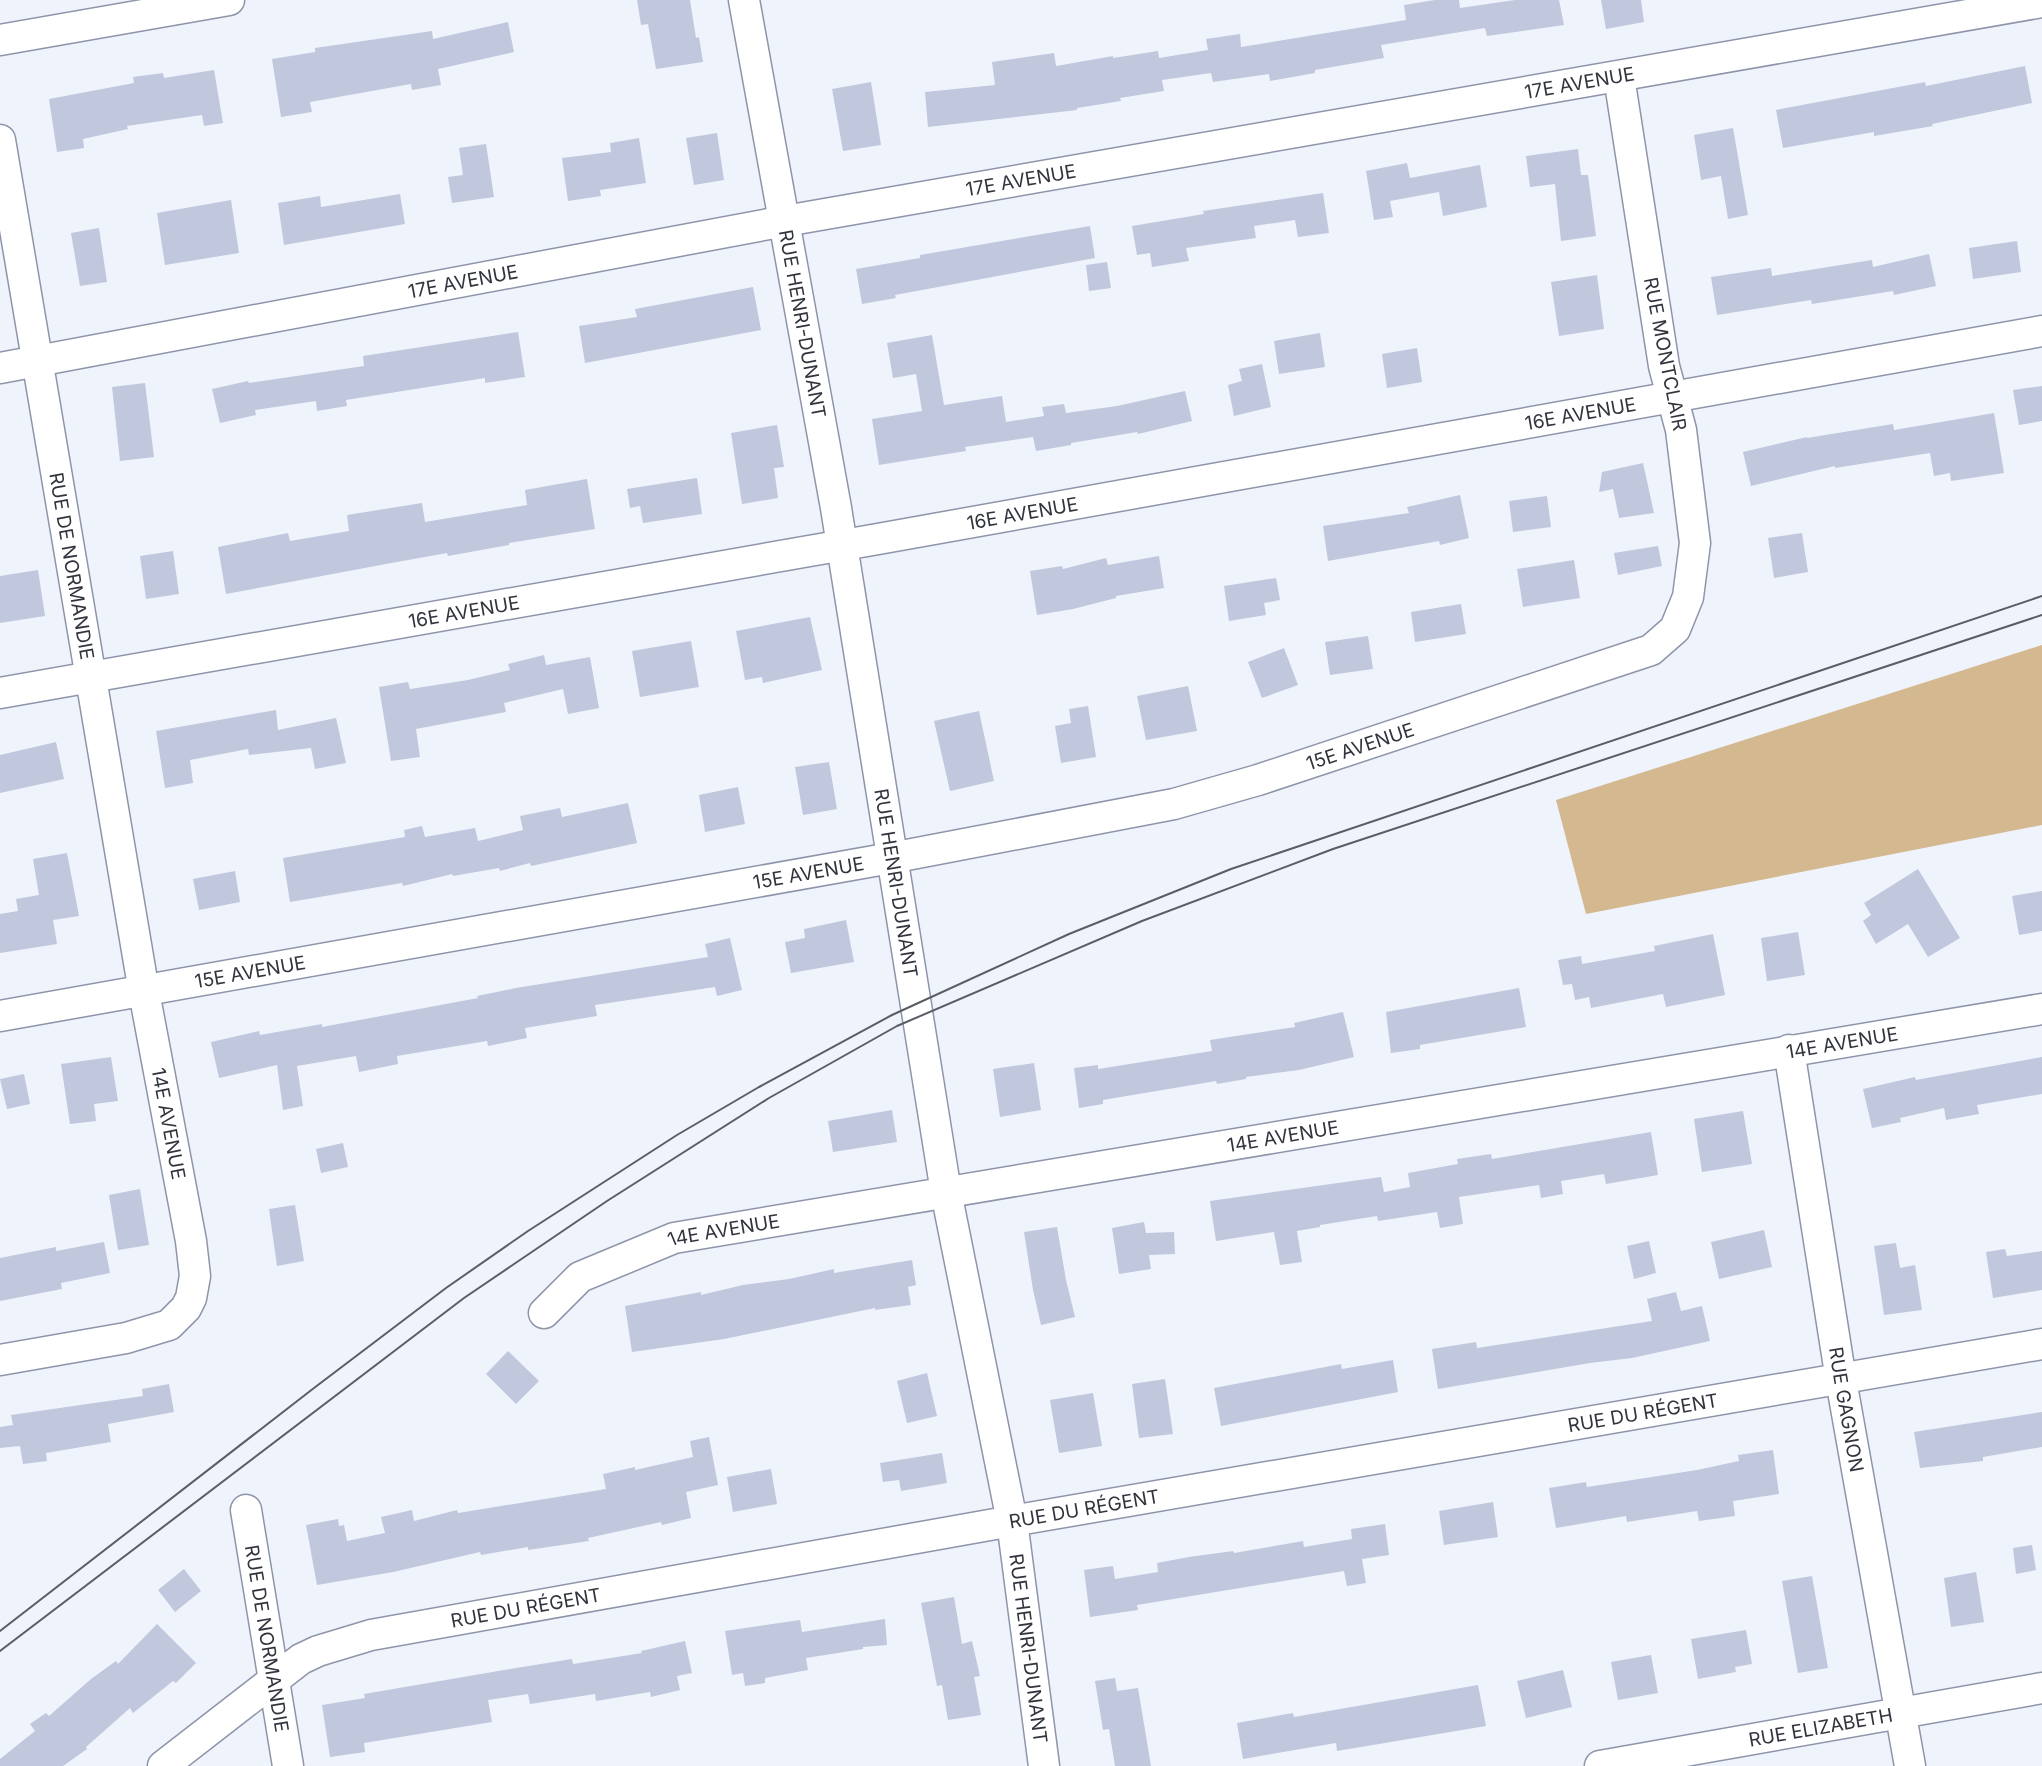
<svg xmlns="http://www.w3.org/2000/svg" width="2042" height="1766" viewBox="0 0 2042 1766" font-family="Inter,sans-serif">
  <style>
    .forest { fill: #d4b890 }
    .building { fill: #c1c8de }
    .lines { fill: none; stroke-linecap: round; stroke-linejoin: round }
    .street-casing { stroke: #8e95aa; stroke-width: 33 }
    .street { stroke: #fff; stroke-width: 30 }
    .tram { stroke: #595d66; stroke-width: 2 }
    .labels { text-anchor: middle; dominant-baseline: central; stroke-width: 6; stroke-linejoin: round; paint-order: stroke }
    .street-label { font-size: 19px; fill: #31343d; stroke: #fff }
  </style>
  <rect width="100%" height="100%" fill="#eff3fc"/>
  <polygon class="forest" points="2042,645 2042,825 1586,914 1556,800"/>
  <g class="building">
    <polygon points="637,0 690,0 696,38 699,37 703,62 656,69 648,24 641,25"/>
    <polygon points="1435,0 1459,0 1460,8 1515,0 1559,0 1564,25 1487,36 1485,28 1381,45 1384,58 1315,70 1315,73 1270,81 1269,74 1213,82 1211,73 1162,80 1164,91 1120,98 1121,101 1077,108 1077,110 928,127 925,92 995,85 992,62 1054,53 1056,66 1113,56 1113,58 1158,51 1159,58 1208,50 1206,39 1240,34 1241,47 1406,20 1404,5"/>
    <polygon points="1601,0 1641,0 1644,22 1606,29"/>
    <polygon points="508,22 514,52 438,69 441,85 412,90 411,84 310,102 312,112 281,117 272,59 315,52 315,48 432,31 433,39"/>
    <polygon points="2025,66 2032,103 1932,124 1933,126 1874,136 1874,132 1783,148 1776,110 1925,82 1926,86"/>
    <polygon points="214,70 223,123 204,126 202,115 127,126 128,129 83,139 84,148 57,152 49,99 134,83 133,77 163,73 164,78"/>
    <polygon points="871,82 881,145 843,151 832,89"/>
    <polygon points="1733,128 1748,215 1728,219 1721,176 1701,180 1694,135"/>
    <polygon points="717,133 724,180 694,185 686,138"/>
    <polygon points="639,138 646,183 600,190 601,196 568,201 562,158 611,152 610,143"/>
    <polygon points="486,144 494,197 452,203 448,177 463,175 459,148"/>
    <polygon points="1578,149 1581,175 1588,175 1596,236 1561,241 1555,184 1530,187 1526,156"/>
    <polygon points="1407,163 1410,178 1480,165 1487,207 1443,216 1439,192 1390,201 1393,217 1374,220 1366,171"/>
    <polygon points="1323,193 1329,233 1298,237 1295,220 1254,226 1256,238 1186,248 1189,261 1152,267 1150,253 1137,255 1132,226 1204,214 1203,211"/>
    <polygon points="400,194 405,224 284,245 278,203 320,196 321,207"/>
    <polygon points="231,200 239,253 165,265 157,213"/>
    <polygon points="1090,226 1095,258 895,295 896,298 862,304 856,269 920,258 920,255"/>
    <polygon points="99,228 107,282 80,286 71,233"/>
    <polygon points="2017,241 2021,272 1973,279 1969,248"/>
    <polygon points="1929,254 1936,286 1894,295 1893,291 1812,304 1811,300 1717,315 1711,277 1771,268 1772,276 1872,260 1873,267"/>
    <polygon points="1107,262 1111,288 1089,291 1086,265"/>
    <polygon points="1597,275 1604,329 1559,336 1551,282"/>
    <polygon points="753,287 761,330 585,363 579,326 637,317 635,309"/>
    <polygon points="518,332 525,377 485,383 485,378 346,400 347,406 317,411 316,401 255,410 256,415 220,423 212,389 248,381 249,383 364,366 363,356"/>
    <polygon points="1320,333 1325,367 1279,374 1274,341"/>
    <polygon points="932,335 944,405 1002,396 1006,422 1044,416 1042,407 1064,404 1066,413 1117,406 1185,391 1192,421 1138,434 1137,432 1071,443 1071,445 1036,451 1033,437 965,447 966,451 879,465 872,419 922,411 916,374 893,378 887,343"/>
    <polygon points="1417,348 1422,382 1387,388 1382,354"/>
    <polygon points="1262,364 1271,407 1234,416 1228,385 1242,381 1239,369"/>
    <polygon points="145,383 154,457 120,461 112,387"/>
    <polygon points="2042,386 2042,421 2019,425 2013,390"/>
    <polygon points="1994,413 2004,473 1951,481 1950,473 1934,476 1930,453 1835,468 1835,466 1751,486 1743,452 1807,437 1807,438 1893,424 1894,430"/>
    <polygon points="777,425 784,467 774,468 778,498 742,504 731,433"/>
    <polygon points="1643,463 1654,513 1619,518 1613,489 1599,492 1602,472"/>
    <polygon points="697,478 702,514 643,523 640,506 630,508 627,489"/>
    <polygon points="587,479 595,529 509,543 509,545 448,556 447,553 386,564 226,594 218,547 288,533 290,541 349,531 347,515 422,503 425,522 527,505 525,490"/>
    <polygon points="1460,495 1469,538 1440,545 1439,541 1328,561 1323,526 1409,513 1407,507"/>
    <polygon points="1547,496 1551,527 1513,532 1509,501"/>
    <polygon points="1802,533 1808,572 1774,578 1768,538"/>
    <polygon points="1658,546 1662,566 1618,575 1614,553"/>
    <polygon points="173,551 179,594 146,599 140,556"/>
    <polygon points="1159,556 1164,588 1116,596 1116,598 1073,609 1037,615 1030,571 1062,566 1063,569 1106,558 1108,565"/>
    <polygon points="1574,560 1580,598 1523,607 1517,569"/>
    <polygon points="38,570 45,616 0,623 0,576"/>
    <polygon points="1276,578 1280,600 1264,603 1266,615 1229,621 1224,586"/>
    <polygon points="1461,604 1466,634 1415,642 1411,612"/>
    <polygon points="810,617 822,670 763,683 762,677 745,680 736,631"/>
    <polygon points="1368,636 1373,669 1330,675 1325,642"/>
    <polygon points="691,641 699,687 640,697 632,651"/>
    <polygon points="1284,648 1298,685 1262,698 1248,662"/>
    <polygon points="544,655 546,665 590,657 599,708 568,714 563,689 504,703 506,712 416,729 420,757 391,761 379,687 408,682 410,689 468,680 510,670 508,664"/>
    <polygon points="1188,686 1197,731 1146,740 1137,696"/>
    <polygon points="1088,706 1096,757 1061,763 1055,726 1071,723 1069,709"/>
    <polygon points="276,710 278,730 336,718 346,763 315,769 311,748 249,755 248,749 190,760 193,783 165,788 156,731"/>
    <polygon points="979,711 994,781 950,791 934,721"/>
    <polygon points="56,742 64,779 0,793 0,755"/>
    <polygon points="829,762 837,809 803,815 795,767"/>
    <polygon points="738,787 745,824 705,832 699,795"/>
    <polygon points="628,803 637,843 531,866 530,863 500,871 499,868 453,876 452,874 403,886 402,883 290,902 283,858 405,837 404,830 422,826 425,837 475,828 478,841 523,830 520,816 560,808 562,817"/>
    <polygon points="67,853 79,916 53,920 57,944 0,953 0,914 18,911 16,899 39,895 33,859"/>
    <polygon points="1918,869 1960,938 1928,957 1908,924 1876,944 1863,921 1871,915 1864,903"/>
    <polygon points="235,871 240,902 199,910 193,879"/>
    <polygon points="2042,891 2042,931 2019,935 2012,896"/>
    <polygon points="846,920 854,962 791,973 785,942 805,938 804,929"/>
    <polygon points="1798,932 1805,975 1767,981 1761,938"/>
    <polygon points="1713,934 1725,995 1666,1007 1663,994 1591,1008 1589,997 1575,1000 1572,984 1563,985 1558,960 1581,956 1582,964 1655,951 1654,946"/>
    <polygon points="730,938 742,990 717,996 715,987 595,1005 597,1016 525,1028 527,1038 488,1046 487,1041 397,1056 398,1064 359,1072 356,1056 297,1066 303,1106 283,1110 277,1065 219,1078 211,1042 259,1031 260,1035 322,1024 322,1027 478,998 477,996 516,988 708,957 705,944"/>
    <polygon points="1519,988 1526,1027 1420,1045 1420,1049 1391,1053 1386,1012"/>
    <polygon points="1343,1012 1354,1057 1299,1070 1246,1077 1246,1079 1217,1084 1216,1081 1103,1100 1103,1104 1079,1108 1074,1068 1098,1065 1098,1069 1212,1051 1210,1040 1295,1027 1294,1023"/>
    <polygon points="111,1057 118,1101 94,1104 96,1121 70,1124 61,1064"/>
    <polygon points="2042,1057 2042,1094 1977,1105 1979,1114 1946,1120 1944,1108 1900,1118 1901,1122 1872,1128 1863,1089 1915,1077 1916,1080"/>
    <polygon points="1034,1063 1041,1110 1000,1117 993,1069"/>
    <polygon points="24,1074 30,1104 7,1109 0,1079"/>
    <polygon points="892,1110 897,1142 833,1152 828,1121"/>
    <polygon points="1743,1111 1752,1164 1702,1172 1694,1119"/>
    <polygon points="1651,1132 1658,1175 1606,1184 1604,1174 1561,1181 1563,1194 1541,1198 1539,1185 1459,1197 1463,1224 1440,1228 1437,1212 1378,1221 1377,1216 1320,1225 1320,1227 1297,1231 1302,1262 1280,1265 1274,1232 1216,1241 1210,1201 1381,1177 1384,1192 1410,1187 1408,1173 1458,1164 1457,1159 1491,1154 1492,1159"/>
    <polygon points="343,1143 348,1167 321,1173 316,1149"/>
    <polygon points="140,1189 149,1245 118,1250 109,1195"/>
    <polygon points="295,1205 304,1261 277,1266 269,1209"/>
    <polygon points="1144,1222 1146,1233 1174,1232 1175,1254 1149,1255 1151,1269 1119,1274 1112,1228"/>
    <polygon points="1057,1227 1066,1280 1075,1317 1041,1325 1033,1290 1024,1232"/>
    <polygon points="1764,1230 1772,1267 1719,1279 1711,1242"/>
    <polygon points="1649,1241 1656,1273 1634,1279 1627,1246"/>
    <polygon points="104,1242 110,1273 61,1283 62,1289 0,1301 0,1258 56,1247 56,1251"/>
    <polygon points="1896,1243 1900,1268 1915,1265 1922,1310 1884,1315 1874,1246"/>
    <polygon points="2005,1249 2007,1256 2042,1251 2042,1290 1993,1298 1986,1252"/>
    <polygon points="912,1260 916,1285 908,1287 911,1305 875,1310 875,1308 724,1339 632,1352 625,1306 701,1292 701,1295 743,1285 789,1279 834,1269 834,1273"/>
    <polygon points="1676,1292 1681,1311 1702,1306 1710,1341 1632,1358 1590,1363 1438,1389 1432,1349 1476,1342 1477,1348 1652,1321 1647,1299"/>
    <polygon points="508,1351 539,1381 516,1404 486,1374"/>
    <polygon points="1393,1360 1398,1392 1221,1426 1214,1388 1341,1364 1342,1369"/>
    <polygon points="927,1373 937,1416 907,1423 897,1381"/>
    <polygon points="1165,1379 1173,1434 1139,1438 1132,1384"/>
    <polygon points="169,1384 174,1412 108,1424 111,1442 46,1453 47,1461 23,1464 20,1446 0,1448 0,1427 13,1425 11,1415 143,1396 142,1389"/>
    <polygon points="1093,1393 1102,1446 1059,1453 1050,1400"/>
    <polygon points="2042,1412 2042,1447 1983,1457 1983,1461 1920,1468 1914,1432"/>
    <polygon points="709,1437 718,1485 686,1492 691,1518 662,1525 661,1522 588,1538 589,1541 528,1550 528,1547 481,1555 480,1552 393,1572 317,1585 306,1525 338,1519 339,1526 344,1525 347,1541 385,1533 381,1517 412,1510 414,1521 457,1510 458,1513 606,1489 603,1474 635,1467 635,1470 693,1457 690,1441"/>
    <polygon points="1773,1450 1779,1494 1733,1501 1735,1516 1699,1521 1697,1511 1627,1522 1626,1516 1556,1528 1549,1488 1586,1482 1587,1487 1697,1470 1739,1461 1738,1455"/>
    <polygon points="942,1453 947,1483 901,1491 899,1480 883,1482 880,1463"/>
    <polygon points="771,1469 777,1504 733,1512 727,1477"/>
    <polygon points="1493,1502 1498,1537 1444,1545 1439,1511"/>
    <polygon points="1385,1524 1389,1555 1362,1559 1366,1583 1347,1586 1344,1571 1137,1605 1138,1610 1090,1617 1084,1570 1113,1566 1115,1579 1158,1572 1157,1563 1189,1557 1233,1551 1234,1553 1303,1541 1304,1547 1352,1539 1351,1529"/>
    <polygon points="2032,1545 2036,1570 2016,1574 2013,1548"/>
    <polygon points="184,1569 201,1591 175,1612 158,1590"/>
    <polygon points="1976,1572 1984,1622 1951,1627 1944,1578"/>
    <polygon points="1812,1576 1828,1668 1798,1673 1782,1581"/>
    <polygon points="954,1597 962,1644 972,1641 980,1676 974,1677 981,1715 948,1720 942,1685 937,1686 921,1603"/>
    <polygon points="885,1619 887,1645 863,1647 863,1649 806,1658 808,1670 765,1678 765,1683 745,1686 743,1673 732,1675 725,1631 800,1620 802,1632"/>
    <polygon points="157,1624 196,1663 176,1683 173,1681 133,1713 130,1708 86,1747 87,1749 63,1766 0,1766 0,1759 35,1731 30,1724 46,1713 49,1716 91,1679 116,1661 118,1664"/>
    <polygon points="1746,1630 1752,1664 1735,1667 1736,1672 1698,1679 1691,1639"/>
    <polygon points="685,1641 692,1673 677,1676 680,1690 651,1697 650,1692 596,1701 595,1694 530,1704 528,1694 488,1700 492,1722 364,1743 365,1752 330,1757 322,1705 365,1698 364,1694 510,1669 572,1659 573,1664 642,1653 641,1651"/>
    <polygon points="1651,1655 1658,1693 1618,1700 1611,1662"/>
    <polygon points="1563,1670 1572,1707 1526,1718 1517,1681"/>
    <polygon points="1115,1678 1117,1691 1138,1688 1151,1766 1115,1766 1109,1729 1103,1730 1095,1681"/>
    <polygon points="1478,1685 1486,1726 1337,1751 1336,1743 1243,1759 1237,1723 1293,1713 1294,1717"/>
  </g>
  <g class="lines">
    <g class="street-casing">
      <g id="street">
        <path id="s1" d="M744,0l92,508 110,684 66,329 32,245"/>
        <polyline points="0,40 229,0"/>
        <path id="s2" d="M0,140l144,852 47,249 4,35 -4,22 -5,10 -17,17 -43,13 -126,22"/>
        <path id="s3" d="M0,368l785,-147 1257,-219"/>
        <path id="s4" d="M0,693l878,-154 1164,-208"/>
        <path id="s5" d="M0,1016l891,-158 283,-54 84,-24 393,-130 24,-21 13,-32 7,-54 -14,-113 -17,-64 -45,-289"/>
        <path id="s6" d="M1789,1050l52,330 69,386"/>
        <path id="s7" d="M544,1313l36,-36 94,-39 1368,-229"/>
        <path id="s8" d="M246,1510l42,256"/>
        <path id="s9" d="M163,1766l138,-107 17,-8 53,-16 641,-114 1030,-177"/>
        <path id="s10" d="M1600,1766l442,-78"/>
      </g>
    </g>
    <use href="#street" class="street"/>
    <g class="tram">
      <polyline points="0,1631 314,1388 446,1288 528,1231 677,1135 759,1087 892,1015 1069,934 1231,869 2042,596"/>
      <polyline points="0,1651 464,1298 607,1201 769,1098 897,1026 1142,921 1333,849 2042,615"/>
    </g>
  </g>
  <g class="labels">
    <g class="street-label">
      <text stroke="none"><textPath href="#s3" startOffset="1605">17E AVENUE</textPath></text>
      <text stroke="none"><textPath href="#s3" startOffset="1038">17E AVENUE</textPath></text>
      <text stroke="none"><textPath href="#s3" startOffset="471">17E AVENUE</textPath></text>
      <text stroke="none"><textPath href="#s1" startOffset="329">RUE HENRI-DUNANT</textPath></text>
      <text transform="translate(1665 354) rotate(79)">RUE MONTCLAIR</text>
      <text stroke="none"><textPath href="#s4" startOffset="1605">16E AVENUE</textPath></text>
      <text stroke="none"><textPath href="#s4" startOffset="1038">16E AVENUE</textPath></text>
      <text stroke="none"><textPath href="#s2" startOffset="432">RUE DE NORMANDIE</textPath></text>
      <text stroke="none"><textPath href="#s4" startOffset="471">16E AVENUE</textPath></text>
      <text stroke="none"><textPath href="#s5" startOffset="1388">15E AVENUE</textPath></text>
      <text stroke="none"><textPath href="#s5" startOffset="821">15E AVENUE</textPath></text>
      <text stroke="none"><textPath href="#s1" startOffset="896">RUE HENRI-DUNANT</textPath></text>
      <text stroke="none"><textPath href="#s5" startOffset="254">15E AVENUE</textPath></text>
      <text stroke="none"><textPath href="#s7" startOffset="1337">14E AVENUE</textPath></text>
      <text stroke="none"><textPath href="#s2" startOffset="998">14E AVENUE</textPath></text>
      <text stroke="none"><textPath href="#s7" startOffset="770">14E AVENUE</textPath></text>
      <text stroke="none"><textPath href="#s7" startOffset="203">14E AVENUE</textPath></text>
      <text stroke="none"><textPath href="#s6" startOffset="364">RUE GAGNON</textPath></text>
      <text stroke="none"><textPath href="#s9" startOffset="1540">RUE DU RÉGENT</textPath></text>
      <text stroke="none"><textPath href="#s9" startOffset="973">RUE DU RÉGENT</textPath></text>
      <text stroke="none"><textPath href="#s9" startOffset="406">RUE DU RÉGENT</textPath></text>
      <text stroke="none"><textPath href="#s8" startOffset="130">RUE DE NORMANDIE</textPath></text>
      <text stroke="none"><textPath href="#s1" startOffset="1673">RUE HENRI-DUNANT</textPath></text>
      <text stroke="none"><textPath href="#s10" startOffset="224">RUE ELIZABETH</textPath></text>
    </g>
  </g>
</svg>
